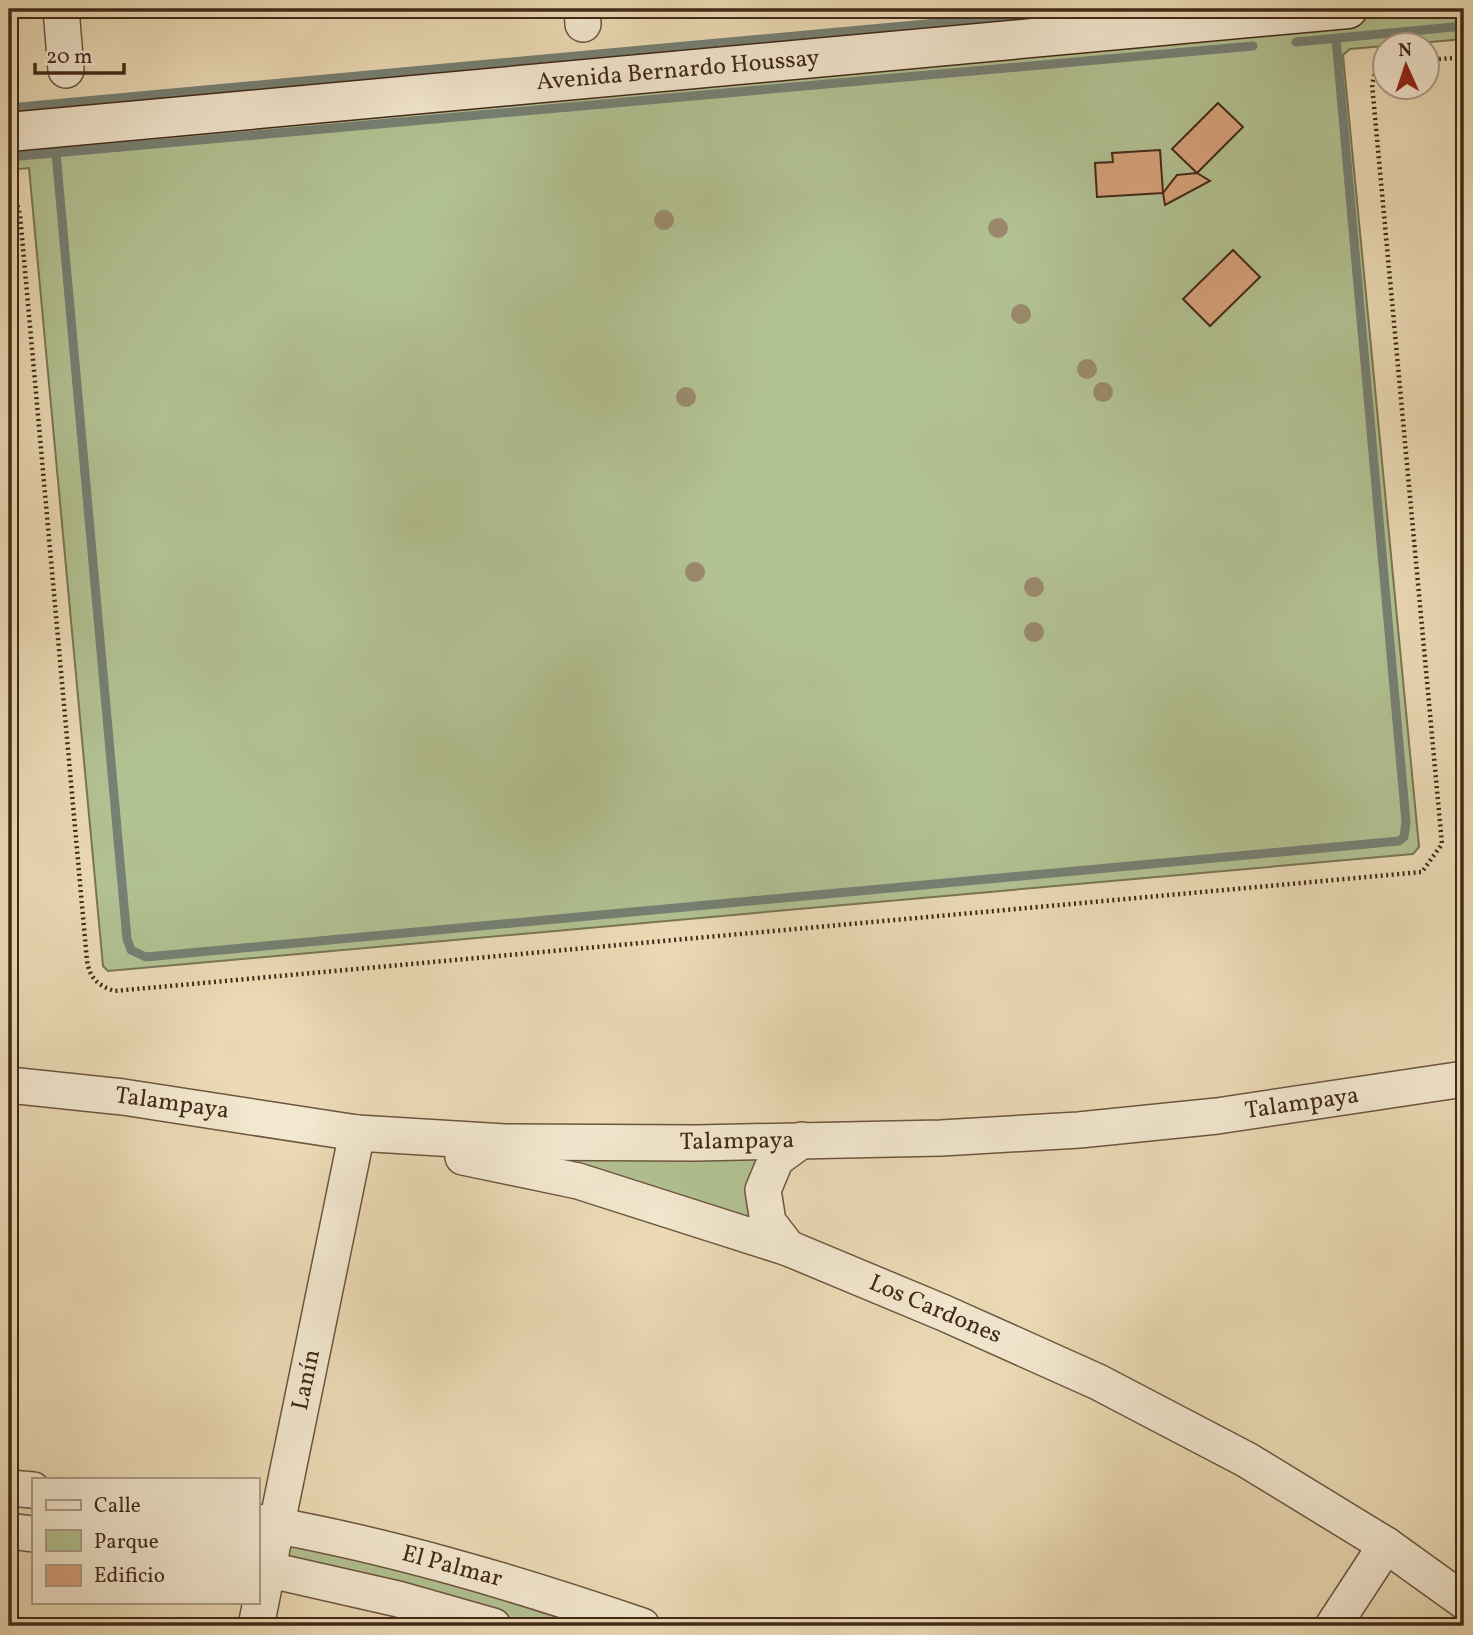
<svg xmlns="http://www.w3.org/2000/svg" width="1473" height="1635" viewBox="0 0 1473 1635" font-family="Vollkorn,serif">
  <style>
    .green { fill: #b2c192; stroke: #7a7555; stroke-width: 2 }
    .lines { fill: none; stroke-linecap: round; stroke-linejoin: round }
    .stream { stroke: #768074; stroke-width: 9 }
    .building { fill: #d7a17a; stroke: #422918; stroke-width: 2 }
    .minor-casing { stroke: #6c553f; stroke-width: 38 }
    .secondary-casing { stroke: #422918; stroke-width: 41 }
    .path { stroke: #422918; stroke-width: 4.5; stroke-dasharray: 2 3.5; stroke-linecap: butt }
    .minor { stroke: #f2e7cf; stroke-width: 35 }
    .secondary { stroke: #f2e7cf; stroke-width: 38 }
    .tree { fill: #9a896c }
    .labels { text-anchor: middle; dominant-baseline: central; stroke-width: 5; stroke-linejoin: round; paint-order: stroke }
    .street-label { font-size: 24px; fill: #422918; stroke: #f2e7cf }
  </style>
  <rect width="100%" height="100%" fill="#ebdab5"/>
  <filter id="stains"><feTurbulence type="fractalNoise" baseFrequency=".00286" numOctaves="4"/><feColorMatrix values="0 0 0 0 .2 0 0 0 0 .09 0 0 0 0 .02 0 0 0 .5 -.17"/></filter>
  <radialGradient id="worn" r=".72"><stop offset=".6" stop-color="#630" stop-opacity="0"/><stop offset="1" stop-color="#630" stop-opacity=".3"/></radialGradient>
  <g class="green">
    <polygon points="1348,9 1464,9 1464,39 1350,49 1343,55 1419,847 1413,854 108,971 103,966 29,168 9,170 9,132"/>
    <polygon points="505,1142 776,1159 788,1248"/>
    <polygon points="277,1525 642,1626 493,1626 266,1569"/>
  </g>
  <g class="lines">
    <g class="stream">
      <polyline points="1296,42 1464,26"/>
      <polyline points="9,108 1088,9"/>
      <polyline points="56,153 127,939 131,950 146,957 1399,841 1404,837 1406,822 1336,39"/>
      <polyline points="9,157 1253,46"/>
    </g>
  </g>
  <g class="building">
    <polygon points="1218,103 1243,127 1197,173 1172,149"/>
    <polygon points="1160,150 1163,193 1097,197 1095,163 1113,162 1112,153"/>
    <polygon points="1197,173 1210,181 1165,205 1163,193 1177,175"/>
    <polygon points="1233,250 1260,277 1210,326 1183,299"/>
  </g>
  <g class="lines">
    <g class="minor-casing">
      <g id="minor">
        <polyline points="61,9 66,70"/>
        <polyline points="582,9 583,24"/>
        <polyline points="9,1085 123,1097 357,1133 505,1142 696,1143 941,1138 1079,1130 1217,1116 1464,1079"/>
        <polyline points="463,1157 578,1181 788,1248 944,1313 1098,1382 1247,1460 1386,1545 1464,1601"/>
        <polyline points="788,1248 768,1222 763,1190 776,1159 802,1140"/>
        <polyline points="9,1488 33,1490"/>
        <path d="M257,1522c132,23 259,61 385,104"/>
        <polyline points="9,1531 33,1534"/>
        <polyline points="257,1567 398,1599 493,1626"/>
        <polyline points="256,1626 357,1133"/>
        <polyline points="1333,1626 1386,1545"/>
      </g>
    </g>
    <g class="secondary-casing">
      <polyline id="secondary" points="9,132 1348,9"/>
    </g>
    <g class="path">
      <polyline points="1428,60 1464,57"/>
      <path d="M9,192l7,8 4,15 67,746c3,17 10,24 27,30l1308,-119 20,-28 -70,-760 4,-14 10,-5"/>
    </g>
    <use href="#minor" class="minor"/>
    <use href="#secondary" class="secondary"/>
  </g>
  <g class="tree">
    <circle cx="664" cy="220" r="10"/>
    <circle cx="998" cy="228" r="10"/>
    <circle cx="1021" cy="314" r="10"/>
    <circle cx="1087" cy="369" r="10"/>
    <circle cx="1103" cy="392" r="10"/>
    <circle cx="686" cy="397" r="10"/>
    <circle cx="695" cy="572" r="10"/>
    <circle cx="1034" cy="587" r="10"/>
    <circle cx="1034" cy="632" r="10"/>
  </g>
  <g class="labels">
    <g class="street-label">
      <text transform="translate(678 71) rotate(-5)">Avenida Bernardo Houssay</text>
      <text transform="translate(172 1104) rotate(8)">Talampaya</text>
      <text transform="translate(1302 1104) rotate(-8)">Talampaya</text>
      <text transform="translate(737 1142) rotate(-1)">Talampaya</text>
      <text transform="translate(935 1310) rotate(23)">Los Cardones</text>
      <text transform="translate(307 1380) rotate(-78)">Lanín</text>
      <text transform="translate(452 1567) rotate(15)">El Palmar</text>
    </g>
  </g>
  <rect width="1473" height="1635" fill="none" stroke="#ebdab5" stroke-width="35"/>
  <rect x="10" y="10" width="1452" height="1614" fill="none" stroke="#422918" stroke-width="3.5"/>
  <rect x="18" y="18" width="1438" height="1600" fill="none" stroke="#422918" stroke-width="2"/>
  <rect x="32" y="1478" width="228" height="126" fill="#f2e7cf" stroke="#ac9b86" stroke-width="2"/>
  <rect x="46" y="1500" width="35" height="10" fill="#f2e7cf" stroke="#ac9b86" stroke-width="2"/>
  <text x="94" y="1512" font-size="21" fill="#422918">Calle</text>
  <rect x="46" y="1530" width="35" height="21" fill="#b2c192" stroke="#ac9b86" stroke-width="2"/>
  <text x="94" y="1548" font-size="21" fill="#422918">Parque</text>
  <rect x="46" y="1565" width="35" height="21" fill="#d7a17a" stroke="#ac9b86" stroke-width="2"/>
  <text x="94" y="1582" font-size="21" fill="#422918">Edificio</text>
  <g transform="translate(1406 66) rotate(357)"><circle r="33" fill="#f2e7cf" stroke="#ac9b86" stroke-width="2"/>
  <path d="M0-5L12 26L0 18L-12 26Z" fill="#8f2418"/>
  <text y="-10" font-size="19" font-weight="bold" text-anchor="middle" fill="#422918">N</text>
  </g>
  <path d="M35 63v10h89v-10" fill="none" stroke="#422918" stroke-width="3.5"/>
  <text x="46" y="63" font-size="21" fill="#422918" stroke="#f2e7cf" stroke-width="5" paint-order="stroke">20 m</text>
  <rect width="100%" height="100%" filter="url(#stains)"/>
  <rect width="100%" height="100%" fill="url(#worn)"/>
</svg>
